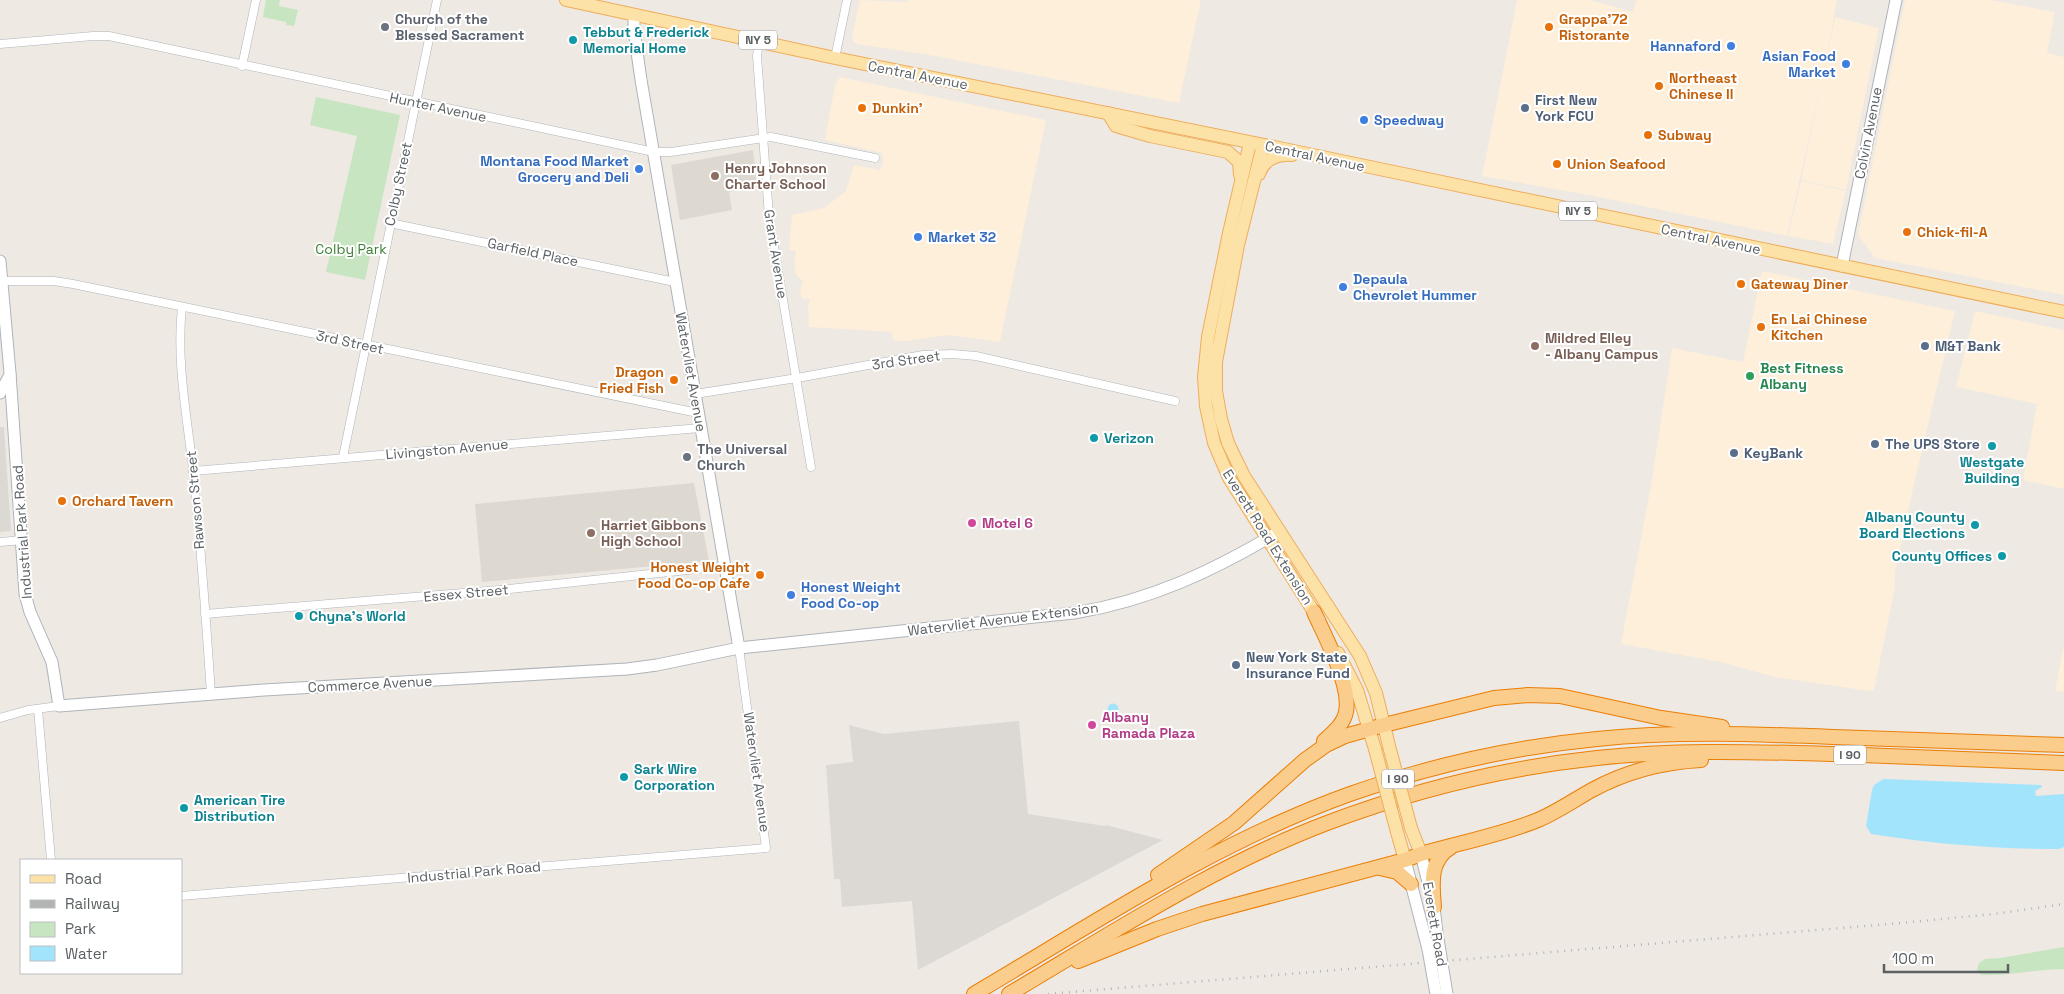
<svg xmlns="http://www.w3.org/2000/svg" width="2064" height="994" viewBox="0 0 2064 994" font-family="'Space Grotesk',sans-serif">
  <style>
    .commercial { fill: #fdefd9 }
    .industrial { fill: #dcd9d5 }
    .education { fill: #ddd9d1 }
    .green { fill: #c6e5c0 }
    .water { fill: #a3e4fd }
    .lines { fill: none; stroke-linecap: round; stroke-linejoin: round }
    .street-casing { stroke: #b0b5b8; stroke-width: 9 }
    .secondary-casing { stroke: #afb4b8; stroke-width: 13 }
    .primary-casing { stroke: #eead5b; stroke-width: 14 }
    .highway-casing { stroke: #eb7e05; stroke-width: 16 }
    .street { stroke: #fff; stroke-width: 8 }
    .secondary { stroke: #fff; stroke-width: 11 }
    .primary { stroke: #fde2a8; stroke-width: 12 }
    .highway { stroke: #facd8d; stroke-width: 14 }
    .rail { stroke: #b2b3b3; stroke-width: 2.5; stroke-dasharray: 1 6; stroke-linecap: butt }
    .secondary-bridge-casing { stroke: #afb4b8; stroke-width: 13; stroke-linecap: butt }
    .primary-bridge-casing { stroke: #eead5b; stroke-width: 14; stroke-linecap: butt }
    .secondary-bridge { stroke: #fff; stroke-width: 11 }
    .primary-bridge { stroke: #fde2a8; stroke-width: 12 }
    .worship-dot { fill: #6b7280; stroke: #fff; stroke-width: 2 }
    .food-dot { fill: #e8710a; stroke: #fff; stroke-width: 2 }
    .culture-dot { fill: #0f9aa8; stroke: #fff; stroke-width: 2 }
    .shop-dot { fill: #3f7fe0; stroke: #fff; stroke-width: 2 }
    .service-dot { fill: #5c6f8a; stroke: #fff; stroke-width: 2 }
    .education-dot { fill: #8d6e63; stroke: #fff; stroke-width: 2 }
    .leisure-dot { fill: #2e9e5b; stroke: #fff; stroke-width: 2 }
    .hotel-dot { fill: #d1479c; stroke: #fff; stroke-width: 2 }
    .labels { text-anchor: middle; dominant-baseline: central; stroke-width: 4; stroke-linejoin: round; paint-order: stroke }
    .shield { fill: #fff; stroke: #8c9092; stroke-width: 1 }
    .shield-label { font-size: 12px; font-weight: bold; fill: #5b6063 }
    .worship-label { font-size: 14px; font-weight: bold; fill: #5b616d; stroke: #fff; text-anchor: start }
    .food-label { font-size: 14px; font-weight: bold; fill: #c56008; stroke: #fff; text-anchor: start }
    .culture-label { font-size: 14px; font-weight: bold; fill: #0d838f; stroke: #fff; text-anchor: start }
    .shop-label { font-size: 14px; font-weight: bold; fill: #366cbe; stroke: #fff; text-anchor: start }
    .street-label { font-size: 14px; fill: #5b6063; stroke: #fff }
    .service-label { font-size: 14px; font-weight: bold; fill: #4e5e75; stroke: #fff; text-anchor: start }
    .education-label { font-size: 14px; font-weight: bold; fill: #785e54; stroke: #fff; text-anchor: start }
    .park-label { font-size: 14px; fill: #3e8035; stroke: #fff }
    .leisure-label { font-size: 14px; font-weight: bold; fill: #27864d; stroke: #fff; text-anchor: start }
    .hotel-label { font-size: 14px; font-weight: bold; fill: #b23c85; stroke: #fff; text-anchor: start }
  </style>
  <rect width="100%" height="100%" fill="#eee9e3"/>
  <g class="commercial">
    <polygon points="860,0 907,2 907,0 1201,0 1179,103 935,56 857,44 853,42 852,38"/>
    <polygon points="1517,0 1590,0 1633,12 1636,0 1837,0 1825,66 1835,17 1879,28 1846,190 1801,180 1823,76 1787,236 1594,196 1482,176"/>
    <polygon points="1905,0 1991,0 2055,12 2047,53 2064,57 2064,295 1875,258 1858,235"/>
    <polygon points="840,77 1046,120 1000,342 947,335 907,341 894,341 891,332 809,327 808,307 810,299 802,298 800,291 803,281 796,275 794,263 796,251 789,250 792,215 824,208 846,191 854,165 880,170 883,163 882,153 825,140 835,85"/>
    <polygon points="1801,181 1846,191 1833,244 1788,236"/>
    <polygon points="1762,271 1955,311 1915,480 1895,572 1895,587 1874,690 1869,691 1775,677 1721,662 1621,644 1651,485 1672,348 1743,362"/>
    <polygon points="1975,311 2064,330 2064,489 2023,480 2037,404 1956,387"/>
    <polygon points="2064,645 2064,692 2055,691"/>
  </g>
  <g class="industrial">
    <polygon points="0,427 4,427 11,531 0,532"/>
    <polygon points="1019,721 1028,814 1105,826 1106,825 1163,840 918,970 912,901 842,907 840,879 834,879 826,765 853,762 849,725 884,734"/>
  </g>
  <g class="education">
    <polygon points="753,150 757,187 729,192 732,210 680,220 671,165"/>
    <polygon points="694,483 709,561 482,582 475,504"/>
  </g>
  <g class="green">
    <polygon points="266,0 280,0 279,6 298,10 294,26 286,25 286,22 263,17"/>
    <polygon points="316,97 400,115 365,280 326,272 357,136 310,125"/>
    <path d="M2064,947v22c-28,0 -55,7 -83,6l-4,-5 2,-7 6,-4 15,-1z"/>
  </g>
  <g class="water">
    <circle cx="1113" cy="709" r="5.5"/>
    <path d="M1883,779l158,6 1,2 -7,4 1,5 28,-2v53l-5,2c-64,0 -125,-5 -188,-15l-5,-8 6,-36 2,-5z"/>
  </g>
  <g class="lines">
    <g class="street-casing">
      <g id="street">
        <polyline points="759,40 757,56 769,216 811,467"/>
        <polyline points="0,44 93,36 109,36 654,152 671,152 771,137 875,158"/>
        <polyline points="835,58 847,0"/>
        <polyline points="242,66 256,0"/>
        <polyline points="390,223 675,282"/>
        <polyline points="0,281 54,281 73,284 698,413"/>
        <path d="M182,307c-6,54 5,109 11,163 8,74 13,149 18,224"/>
        <polyline points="695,394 797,378 923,355 952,354 976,356 1175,401"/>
        <polyline points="343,457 437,0"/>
        <polyline points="193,471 700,428"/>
        <polyline points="0,542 23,540"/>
        <polyline points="205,614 500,590 725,566"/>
        <polyline points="38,709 51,860"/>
        <polyline points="0,718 28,710 59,706"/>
        <polyline points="181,896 766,848 739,648"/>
      </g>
    </g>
    <g class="secondary-casing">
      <g id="secondary">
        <polyline points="634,15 634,31 641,80 739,648"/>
        <path d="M0,261l10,112 15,221 5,18 22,50 7,44 205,-16 363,-21 30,-4 82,-17 335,-35c76,-12 141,-43 206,-82"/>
        <polyline points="1842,266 1896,0"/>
        <polyline points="0,393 10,375"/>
        <polyline points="1421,854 1434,907 1437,933"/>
        <polyline points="1405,860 1428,949"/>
      </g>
    </g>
    <g class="primary-casing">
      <g id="primary">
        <polyline points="566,0 835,58 1284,149 2064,312"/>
        <polyline points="1108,113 1116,126 1150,136 1228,152 1239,162 1240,175"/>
        <polyline points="1250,143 1229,233 1208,337 1204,377 1206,406 1214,443 1229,478 1319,620"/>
        <polyline points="1263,145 1238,245 1216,362 1216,391 1221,419 1228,443 1244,476 1360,656 1376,693 1389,746"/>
        <path d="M1259,174c5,-15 18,-20 33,-19"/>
        <polyline points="1338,653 1357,690 1375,749"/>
        <polyline points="1411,828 1421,854"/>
        <polyline points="1397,832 1405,860"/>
      </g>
    </g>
    <g class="highway-casing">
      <g id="highway">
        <path d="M1314,612c11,25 42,81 30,106 -4,10 -13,16 -20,23"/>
        <polyline points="1380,868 1397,872 1411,884"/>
        <polyline points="1158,875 1234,823 1305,760 1326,745 1345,736 1384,725 1494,698 1528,695 1560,696 1661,718 1722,727"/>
        <path d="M1434,907c-2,-23 -5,-47 17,-60"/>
        <path d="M1078,961l79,-32 45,-15 203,-54 16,-6c38,-11 80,-19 117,-34 19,-8 36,-20 54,-30 33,-18 71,-28 109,-30"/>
        <path d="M974,994c122,-72 242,-152 376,-200 79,-28 164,-47 247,-55 79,-8 158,-5 236,-2 77,3 154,5 231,8"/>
        <path d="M1009,994c103,-61 205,-128 318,-171 87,-33 177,-55 270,-65 79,-9 159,-6 239,-4 76,3 152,6 228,9"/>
      </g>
    </g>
    <use href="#street" class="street"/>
    <use href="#secondary" class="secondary"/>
    <use href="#primary" class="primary"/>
    <use href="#highway" class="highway"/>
    <polyline class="rail" points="1048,994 1901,923 1994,914 2064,904"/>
    <g class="secondary-bridge-casing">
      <g id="secondary-bridge">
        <polyline points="1437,933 1447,994"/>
        <polyline points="1428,949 1436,994"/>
      </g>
    </g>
    <g class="primary-bridge-casing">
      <g id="primary-bridge">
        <polyline points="1389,746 1411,828"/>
        <polyline points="1375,749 1397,832"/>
      </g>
    </g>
    <use href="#secondary-bridge" class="secondary-bridge"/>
    <use href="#primary-bridge" class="primary-bridge"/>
  </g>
  <g class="worship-dot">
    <circle cx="385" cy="27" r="5"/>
    <circle cx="687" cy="457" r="5"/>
  </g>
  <g class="food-dot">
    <circle cx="1549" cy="27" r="5"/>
    <circle cx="1659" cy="86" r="5"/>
    <circle cx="862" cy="108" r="5"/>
    <circle cx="1648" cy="135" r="5"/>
    <circle cx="1557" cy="164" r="5"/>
    <circle cx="1907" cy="232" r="5"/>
    <circle cx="1741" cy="284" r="5"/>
    <circle cx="1761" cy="327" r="5"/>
    <circle cx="674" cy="380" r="5"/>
    <circle cx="62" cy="501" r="5"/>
    <circle cx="760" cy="575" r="5"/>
  </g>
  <g class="culture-dot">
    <circle cx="573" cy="40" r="5"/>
    <circle cx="1094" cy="438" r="5"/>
    <circle cx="1992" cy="446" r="5"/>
    <circle cx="1975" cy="525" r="5"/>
    <circle cx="2002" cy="556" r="5"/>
    <circle cx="299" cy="616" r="5"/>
    <circle cx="624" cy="777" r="5"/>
    <circle cx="184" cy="808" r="5"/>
  </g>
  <g class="shop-dot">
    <circle cx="1731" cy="46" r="5"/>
    <circle cx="1846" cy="64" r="5"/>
    <circle cx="1364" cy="120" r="5"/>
    <circle cx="639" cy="169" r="5"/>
    <circle cx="918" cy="237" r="5"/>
    <circle cx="1343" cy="287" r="5"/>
    <circle cx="791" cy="595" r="5"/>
  </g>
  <g class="service-dot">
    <circle cx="1525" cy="108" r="5"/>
    <circle cx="1925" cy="346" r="5"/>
    <circle cx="1875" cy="444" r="5"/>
    <circle cx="1734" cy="453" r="5"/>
    <circle cx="1236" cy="665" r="5"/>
  </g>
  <g class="education-dot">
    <circle cx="715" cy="176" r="5"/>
    <circle cx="1535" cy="346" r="5"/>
    <circle cx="591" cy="533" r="5"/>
  </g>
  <circle class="leisure-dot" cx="1750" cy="376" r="5"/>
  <g class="hotel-dot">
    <circle cx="972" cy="523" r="5"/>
    <circle cx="1092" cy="725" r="5"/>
  </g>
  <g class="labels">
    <g class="shield">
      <rect x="739" y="30.5" width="38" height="19" rx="4"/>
      <rect x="1559" y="201.5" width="38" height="19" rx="4"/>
      <rect x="1834" y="745.5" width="32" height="19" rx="4"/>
      <rect x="1382" y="769.5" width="32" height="19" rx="4"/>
    </g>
    <g class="shield-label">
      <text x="758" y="40">NY 5</text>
      <text x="1578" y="211">NY 5</text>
      <text x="1850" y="755">I 90</text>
      <text x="1398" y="779">I 90</text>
    </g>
    <g class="worship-label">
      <text x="395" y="19">Church of the<tspan x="395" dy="16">Blessed Sacrament</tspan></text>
      <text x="697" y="449">The Universal<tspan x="697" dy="16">Church</tspan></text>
    </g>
    <g class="food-label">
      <text x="1559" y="19">Grappa'72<tspan x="1559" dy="16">Ristorante</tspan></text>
      <text x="1669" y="78">Northeast<tspan x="1669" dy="16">Chinese II</tspan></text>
      <text x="872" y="108">Dunkin'</text>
      <text x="1658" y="135">Subway</text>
      <text x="1567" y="164">Union Seafood</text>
      <text x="1917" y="232">Chick-fil-A</text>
      <text x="1751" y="284">Gateway Diner</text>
      <text x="1771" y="319">En Lai Chinese<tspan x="1771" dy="16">Kitchen</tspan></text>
      <text x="664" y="372" text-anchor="end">Dragon<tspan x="664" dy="16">Fried Fish</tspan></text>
      <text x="72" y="501">Orchard Tavern</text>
      <text x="750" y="567" text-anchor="end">Honest Weight<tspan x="750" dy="16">Food Co-op Cafe</tspan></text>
    </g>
    <g class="culture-label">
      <text x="583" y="32">Tebbut &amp; Frederick<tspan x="583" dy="16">Memorial Home</tspan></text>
      <text x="1104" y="438">Verizon</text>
      <text x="1992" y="462" text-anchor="middle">Westgate<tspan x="1992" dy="16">Building</tspan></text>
      <text x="1965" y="517" text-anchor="end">Albany County<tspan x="1965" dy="16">Board Elections</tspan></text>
      <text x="1992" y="556" text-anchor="end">County Offices</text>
      <text x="309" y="616">Chyna's World</text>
      <text x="634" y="769">Sark Wire<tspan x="634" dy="16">Corporation</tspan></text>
      <text x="194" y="800">American Tire<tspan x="194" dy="16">Distribution</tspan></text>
    </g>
    <g class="shop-label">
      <text x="1721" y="46" text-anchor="end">Hannaford</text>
      <text x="1836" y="56" text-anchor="end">Asian Food<tspan x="1836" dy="16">Market</tspan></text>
      <text x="1374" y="120">Speedway</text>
      <text x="629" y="161" text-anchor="end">Montana Food Market<tspan x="629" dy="16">Grocery and Deli</tspan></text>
      <text x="928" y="237">Market 32</text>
      <text x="1353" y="279">Depaula<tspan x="1353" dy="16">Chevrolet Hummer</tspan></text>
      <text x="801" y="587">Honest Weight<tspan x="801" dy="16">Food Co-op</tspan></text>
    </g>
    <g class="street-label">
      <text transform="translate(918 75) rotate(11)">Central Avenue</text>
      <text transform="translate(438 107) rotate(12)">Hunter Avenue</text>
      <text transform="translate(1868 133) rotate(-79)">Colvin Avenue</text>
      <text transform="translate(1315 156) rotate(12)">Central Avenue</text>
      <text transform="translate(398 184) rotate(-78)">Colby Street</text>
      <text transform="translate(1711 239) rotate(12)">Central Avenue</text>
      <text transform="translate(533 252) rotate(12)">Garfield Place</text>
      <text transform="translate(776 254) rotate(81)">Grant Avenue</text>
      <text transform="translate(350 342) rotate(12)">3rd Street</text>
      <text transform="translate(906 360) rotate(-8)">3rd Street</text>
      <text transform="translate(691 372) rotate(80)">Watervliet Avenue</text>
      <text transform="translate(447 449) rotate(-5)">Livingston Avenue</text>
      <text transform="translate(195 500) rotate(-95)">Rawson Street</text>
      <text transform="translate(22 532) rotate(-94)">Industrial Park Road</text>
      <text transform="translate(1268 537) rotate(58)">Everett Road Extension</text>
      <text transform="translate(466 593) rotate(-5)">Essex Street</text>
      <text transform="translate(1003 619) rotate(-7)">Watervliet Avenue Extension</text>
      <text transform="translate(370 684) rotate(-3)">Commerce Avenue</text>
      <text transform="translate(757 772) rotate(82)">Watervliet Avenue</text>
      <text transform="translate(474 872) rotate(-5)">Industrial Park Road</text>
      <text transform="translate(1435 924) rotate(80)">Everett Road</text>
    </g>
    <g class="service-label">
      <text x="1535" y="100">First New<tspan x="1535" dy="16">York FCU</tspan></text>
      <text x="1935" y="346">M&amp;T Bank</text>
      <text x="1885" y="444">The UPS Store</text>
      <text x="1744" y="453">KeyBank</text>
      <text x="1246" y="657">New York State<tspan x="1246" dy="16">Insurance Fund</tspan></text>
    </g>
    <g class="education-label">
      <text x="725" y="168">Henry Johnson<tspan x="725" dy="16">Charter School</tspan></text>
      <text x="1545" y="338">Mildred Elley<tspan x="1545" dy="16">- Albany Campus</tspan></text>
      <text x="601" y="525">Harriet Gibbons<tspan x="601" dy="16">High School</tspan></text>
    </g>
    <g class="park-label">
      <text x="351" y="249">Colby Park</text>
    </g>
    <g class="leisure-label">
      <text x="1760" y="368">Best Fitness<tspan x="1760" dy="16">Albany</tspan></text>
    </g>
    <g class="hotel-label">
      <text x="982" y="523">Motel 6</text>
      <text x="1102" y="717">Albany<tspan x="1102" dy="16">Ramada Plaza</tspan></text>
    </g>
  </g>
  <rect x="20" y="859" width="162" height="115" fill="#ffffff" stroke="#bdbfc1"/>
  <rect x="30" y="875" width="25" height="8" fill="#fde2a8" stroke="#bdbfc1"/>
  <text x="65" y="884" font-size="15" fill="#5b6063">Road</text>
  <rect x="30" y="900" width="25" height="8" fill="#b2b3b3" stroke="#bdbfc1"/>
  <text x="65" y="909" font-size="15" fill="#5b6063">Railway</text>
  <rect x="30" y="922" width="25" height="15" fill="#c6e5c0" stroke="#bdbfc1"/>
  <text x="65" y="934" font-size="15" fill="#5b6063">Park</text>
  <rect x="30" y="946" width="25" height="15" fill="#a3e4fd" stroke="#bdbfc1"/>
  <text x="65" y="959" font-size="15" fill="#5b6063">Water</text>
  <path d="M1884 964v8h124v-8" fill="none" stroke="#5b6063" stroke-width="2.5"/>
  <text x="1892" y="964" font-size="15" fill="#5b6063" stroke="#ffffff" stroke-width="4" paint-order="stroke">100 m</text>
</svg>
